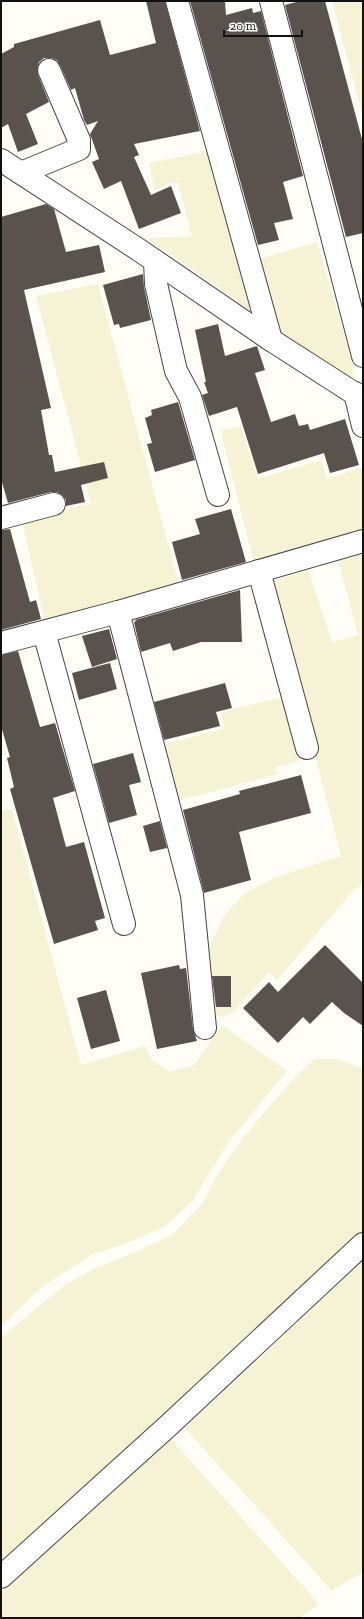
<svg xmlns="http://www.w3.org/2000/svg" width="364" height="1619" viewBox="0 0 364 1619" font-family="'Zilla Slab',serif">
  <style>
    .farmland { fill: #f6f3d4 }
    .building { fill: #5a524d }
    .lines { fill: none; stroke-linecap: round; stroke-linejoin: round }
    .street-casing { stroke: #444; stroke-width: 24 }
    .street { stroke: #fff; stroke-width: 22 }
  </style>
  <rect width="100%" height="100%" fill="#fffdf5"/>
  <g class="farmland">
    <polygon points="332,1 363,1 363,117"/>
    <polygon points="212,150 255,313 147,238 192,237 178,183 171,183 155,190 149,163"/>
    <polygon points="317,242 347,343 356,385 276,330 256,260"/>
    <polygon points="98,284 179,585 45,623 22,521 91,503 36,296"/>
    <polygon points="241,426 257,479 321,460 327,479 363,467 363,504 362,505 363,534 255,567 221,431"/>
    <polygon points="363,553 363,883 352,892 277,980 269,972 234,1011 223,1017 213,1015 205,956 224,916 245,893 276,877 341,856 270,582 308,570 332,642 358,635 338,560"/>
    <polygon points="283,697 301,760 276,767 278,774 177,801 161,745 225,728 221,712"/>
    <polygon points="12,809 81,1065 145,1046 152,1060 169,1072 194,1065 222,1025 287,1071 230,1140 193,1200 166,1226 122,1245 91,1255 43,1286 1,1326 1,811"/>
    <polygon points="314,1059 335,1059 363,1068 363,1232 1,1563 1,1337 66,1284 96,1268 140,1250 172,1235 202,1204 220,1170 242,1139 291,1081"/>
    <polygon points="363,1261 363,1572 332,1591 185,1428"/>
    <polygon points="171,1439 319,1604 300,1618 1,1618 1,1592"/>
  </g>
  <g class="building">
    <polygon points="146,1 165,1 200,131 134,144 139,155 134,157 151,195 171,186 181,213 139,229 121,181 104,189 92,162 99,159 90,134 98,121 87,125 84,120 75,88 71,90 60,65 57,60 51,58 44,58 39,62 37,69 38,75 49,102 26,114 38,144 18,152 8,124 1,128 1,54 14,47 14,44 100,20 110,55 156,43"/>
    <polygon points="190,1 225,1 226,15 252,8 253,13 261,11 303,176 283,182 293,219 274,223 279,240 258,245"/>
    <polygon points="300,1 325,1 363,143 363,233 346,237 285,5"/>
    <polygon points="46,204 54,209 66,252 99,245 105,272 24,290 51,408 41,410 49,455 52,455 55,472 104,462 108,478 81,485 85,502 66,506 66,500 63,496 57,492 51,492 8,503 1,479 1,217"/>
    <polygon points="143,274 144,287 151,320 120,328 119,324 114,325 103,285"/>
    <polygon points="218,324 225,356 257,346 265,370 255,373 271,422 295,414 299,426 308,424 310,430 345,419 359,465 330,473 324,453 258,474 237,407 209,416 202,395 208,393 204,382 206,382 195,330"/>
    <polygon points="178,402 195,460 155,472 147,444 152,443 145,418 152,415 151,410"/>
    <polygon points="231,509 246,562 182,580 172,542 200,534 195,519"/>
    <polygon points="10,529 30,602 36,600 41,619 1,630 1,530"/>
    <polygon points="240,590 242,642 201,642 173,651 170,643 141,652 134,622 136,621 135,620"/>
    <polygon points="109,629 117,659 92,667 82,636"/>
    <polygon points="18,651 40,727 55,723 75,791 53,798 66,847 84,842 105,918 95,921 98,930 54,944 10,789 14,787 7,758 10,757 1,726 1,655"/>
    <polygon points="110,663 117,689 79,700 72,673"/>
    <polygon points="225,683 232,708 216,712 220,726 164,740 154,702"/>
    <polygon points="133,753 141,782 129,785 137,815 109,823 93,764"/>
    <polygon points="301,775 311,813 239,832 251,880 204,893 183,810 240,794 239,791"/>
    <polygon points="160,821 167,848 150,852 143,826"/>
    <polygon points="325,945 363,983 363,1026 344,1013 332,1002 310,1024 303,1017 278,1043 243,1008 269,982 278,992"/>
    <polygon points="179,965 180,969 186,968 187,976 193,1029 197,1041 157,1049 141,973"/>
    <polygon points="212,976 231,976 231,1007 216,1007"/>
    <polygon points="106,990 120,1041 91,1049 77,998"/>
  </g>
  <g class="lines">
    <g class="street-casing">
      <g id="street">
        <polyline points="177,1 271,340"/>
        <polyline points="271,1 363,356"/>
        <polyline points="1,160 139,250 271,340 363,399"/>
        <polyline points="21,173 79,149 79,140 49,70"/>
        <polyline points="155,261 156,284 176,371 190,397 218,495"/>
        <polyline points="355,393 363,426"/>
        <polyline points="1,518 54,504"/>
        <polyline points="259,571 307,748"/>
        <polyline points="118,612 192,895 205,1028"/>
        <polyline points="44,632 124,924"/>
        <polyline points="1,643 118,612 363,541"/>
        <polyline points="1,1577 169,1425 363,1244"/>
      </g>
    </g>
    <use href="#street" class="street"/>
  </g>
  <rect width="364" height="1619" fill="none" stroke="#111111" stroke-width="4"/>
  <path d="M224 30v6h78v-6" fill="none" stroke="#111111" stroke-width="2"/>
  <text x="230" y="30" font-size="12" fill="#111111" stroke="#ffffff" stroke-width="3" paint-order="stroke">20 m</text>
</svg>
